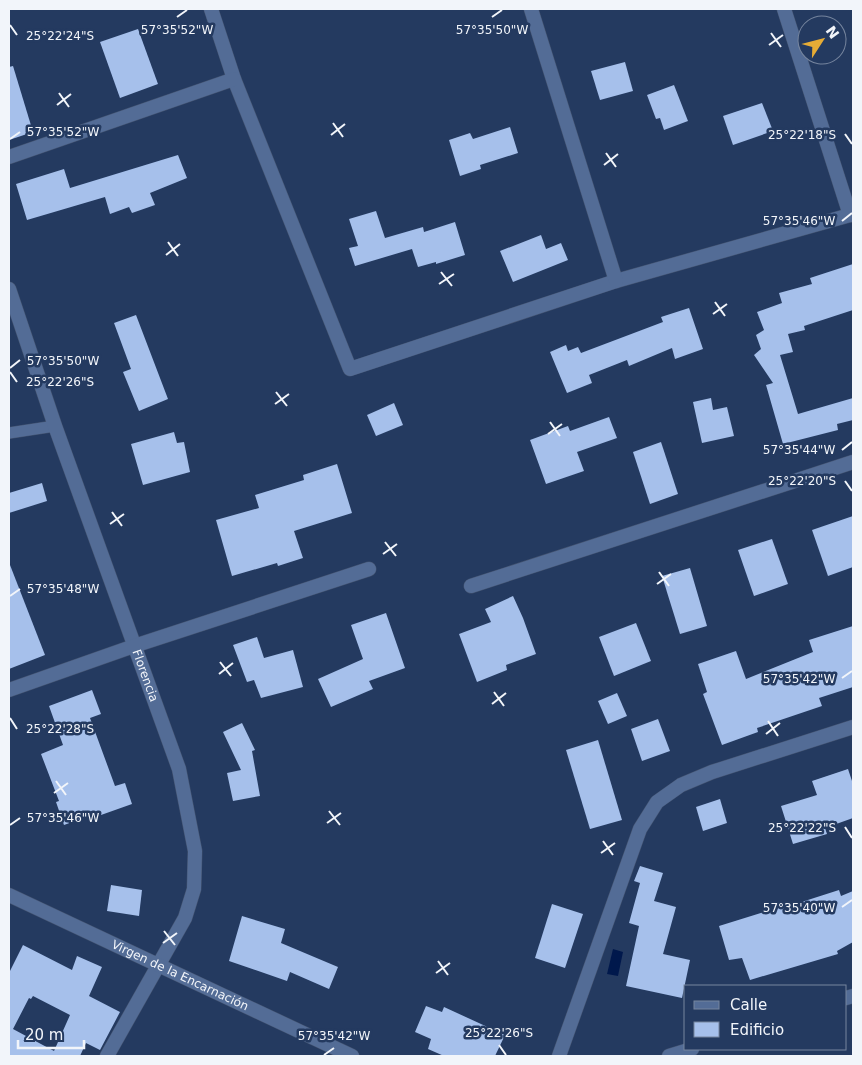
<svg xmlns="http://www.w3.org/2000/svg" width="862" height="1065" viewBox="0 0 862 1065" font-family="'DejaVu Sans',sans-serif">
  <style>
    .water { fill: #00184c }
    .building { fill: #a6c0eb; fill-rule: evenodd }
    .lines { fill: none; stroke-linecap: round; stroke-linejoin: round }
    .service-casing { stroke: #435370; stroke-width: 12 }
    .minor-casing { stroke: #435370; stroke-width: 15 }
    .service { stroke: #536c96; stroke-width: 11 }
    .minor { stroke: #536c96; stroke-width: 14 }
    .ticks { fill: none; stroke: #f2f5fa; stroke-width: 2 }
    .labels { text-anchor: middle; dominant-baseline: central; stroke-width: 5; stroke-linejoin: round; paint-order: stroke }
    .street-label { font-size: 12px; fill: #f2f5fa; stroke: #243a60 }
    .ticks-label { font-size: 12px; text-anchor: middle; fill: #f2f5fa; stroke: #243a60; stroke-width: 5; stroke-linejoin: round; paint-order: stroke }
  </style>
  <rect width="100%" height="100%" fill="#243a60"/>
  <polygon class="water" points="613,949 623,952 618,976 607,974"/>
  <g class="building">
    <polygon points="138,29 158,84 120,98 100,42"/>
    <polygon points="625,62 633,91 600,100 591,71"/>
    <polygon points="13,66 33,132 9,140 9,67"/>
    <polygon points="674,85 688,121 664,130 660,118 656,119 647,95"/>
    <polygon points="762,103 773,131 733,145 723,116"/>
    <polygon points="510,127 518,153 480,165 481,169 460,176 449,140 470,133 473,139"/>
    <polygon points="178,155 187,178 150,193 155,205 132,213 129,207 110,214 105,197 27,220 16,184 64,169 70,188"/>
    <polygon points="376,211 385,238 423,227 424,232 455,222 465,255 436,264 436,262 418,267 412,249 355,266 349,248 358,246 349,219"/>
    <polygon points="541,235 546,249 561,243 568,260 513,282 500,251"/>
    <polygon points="853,264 853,310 804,326 805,330 788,334 793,352 780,355 798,414 853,398 853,420 837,424 838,430 783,444 766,385 773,383 754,355 761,349 756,335 764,330 757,312 782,303 779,293 812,284 810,278"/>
    <polygon points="689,308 703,349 675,359 672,348 629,366 627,360 589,375 592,383 567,393 550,352 566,345 568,351 578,347 581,353 663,322 661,317"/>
    <polygon points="136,315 168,399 139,411 123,372 131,369 114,323"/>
    <polygon points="711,398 713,410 727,407 734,436 702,443 693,402"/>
    <polygon points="394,403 403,425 376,436 367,415"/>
    <polygon points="609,417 617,438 577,452 584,471 546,484 530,440 568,426 570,431"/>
    <polygon points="174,432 177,443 184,442 190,472 143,485 131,444"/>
    <polygon points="661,442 678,494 650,504 633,452"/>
    <polygon points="337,464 352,513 294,531 303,558 278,566 277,563 232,576 216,520 259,508 255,495 304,480 303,475"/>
    <polygon points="42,483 47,501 9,513 9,493"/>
    <polygon points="853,516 853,567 828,576 812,530"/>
    <polygon points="772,539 788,584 754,596 738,550"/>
    <polygon points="10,565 45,655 9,669 9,566"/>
    <polygon points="690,568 707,626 680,634 662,576"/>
    <polygon points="513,596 523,618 536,654 506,665 507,670 477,682 459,634 491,622 485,609"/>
    <polygon points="386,613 405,668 369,681 373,689 331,707 318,679 363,659 351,625"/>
    <polygon points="636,623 651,661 614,676 599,637"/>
    <polygon points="853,626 853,687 819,698 822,706 757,728 758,732 722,745 703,694 707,692 698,664 736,651 746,679 813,652 809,640"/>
    <polygon points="257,637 264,658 293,650 303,687 261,698 254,680 247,682 233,645"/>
    <polygon points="92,690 101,714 90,718 115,786 125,783 132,804 101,815 100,812 64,825 56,802 59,801 41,754 63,745 49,706"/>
    <polygon points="617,693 627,716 608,724 598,701"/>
    <polygon points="658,719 670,751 642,761 631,729"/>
    <polygon points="242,723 255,750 252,751 260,796 233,801 227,773 241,770 223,732"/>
    <polygon points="598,740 622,820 590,829 566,750"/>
    <polygon points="848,769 853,784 853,818 825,828 827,834 793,844 781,806 817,795 812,781"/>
    <polygon points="720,799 727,823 703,831 696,807"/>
    <polygon points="640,866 663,873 654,901 676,907 663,954 690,960 682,998 626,986 639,926 629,923 640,883 634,881"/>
    <polygon points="111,885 142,890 139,916 107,911"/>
    <polygon points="839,890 841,896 853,891 853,942 837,951 838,954 750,980 742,958 729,960 719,926 786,905 786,907"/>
    <polygon points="552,904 583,914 565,968 535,958"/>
    <polygon points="242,916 285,929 281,943 338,967 329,989 290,972 287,981 229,961"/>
    <path d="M23,945l49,25 5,-14 25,11 -13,29 31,16 -20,38 -14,-7 -6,13h-71v-83zM33,996l37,19 -16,36 -41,-22 16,-31 2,1z"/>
    <polygon points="426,1006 442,1012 444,1007 505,1035 495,1056 444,1056 428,1049 431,1039 415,1032"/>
  </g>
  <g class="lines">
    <g class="service-casing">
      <polyline id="service" points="9,433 55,426"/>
    </g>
    <g class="minor-casing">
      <g id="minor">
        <polyline points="211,9 234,79 350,369 616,281 850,215"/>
        <polyline points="531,9 616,281"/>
        <polyline points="784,9 850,215 853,215"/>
        <polyline points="9,157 234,79"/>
        <path id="s1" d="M9,289l46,137 124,343 16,82 -1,38 -9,29 -78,138"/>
        <polyline points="471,586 853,462"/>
        <polyline points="9,690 134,646 369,569"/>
        <path id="s2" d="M9,895l343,161"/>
        <polyline points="846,998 853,996"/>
        <polyline points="559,1056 640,829 657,802 681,785 712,772 853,727"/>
        <polyline points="669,1056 692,1049"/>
      </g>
    </g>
    <use href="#service" class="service"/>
    <use href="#minor" class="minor"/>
  </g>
  <path class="ticks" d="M177,17l10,-7M492,17l10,-7M10,25l7,10M771,33l10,14M769,45l14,-10M59,93l10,14M57,105l14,-11M333,123l10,14M845,134l7,10M331,135l14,-11M10,139l10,-7M606,153l10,14M604,165l14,-11M842,221l10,-8M168,242l10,14M166,255l14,-11M441,272l11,14M439,284l15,-10M715,302l10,14M713,314l14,-10M10,368l10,-8M10,372l7,10M276,392l11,14M275,404l14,-10M550,422l10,14M548,434l14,-10M842,450l10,-8M845,481l7,10M112,512l10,14M110,524l14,-10M385,542l11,14M383,554l14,-10M659,572l10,14M657,584l14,-10M10,596l10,-7M220,662l11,14M219,674l14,-11M842,678l10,-7M494,692l10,14M492,704l14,-11M10,718l7,11M768,721l10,15M766,734l14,-11M56,781l10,14M54,793l14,-10M329,811l11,14M327,823l14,-10M10,825l10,-7M845,827l7,11M603,841l10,14M601,853l14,-10M842,907l10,-7M164,931l11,14M163,943l14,-10M438,961l10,14M436,973l14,-10M499,1045l7,10M324,1055l10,-7"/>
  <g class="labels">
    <g class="street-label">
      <text stroke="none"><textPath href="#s1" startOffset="410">Florencia</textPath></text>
      <text stroke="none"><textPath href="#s2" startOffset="189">Virgen de la Encarnación</textPath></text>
    </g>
  </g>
  <g class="ticks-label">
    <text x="177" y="34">57°35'52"W</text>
    <text x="492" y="34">57°35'50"W</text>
    <text x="60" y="40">25°22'24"S</text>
    <text x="63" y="136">57°35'52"W</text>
    <text x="802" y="139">25°22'18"S</text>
    <text x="799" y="225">57°35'46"W</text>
    <text x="63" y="365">57°35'50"W</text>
    <text x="60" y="386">25°22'26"S</text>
    <text x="799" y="454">57°35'44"W</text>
    <text x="802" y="485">25°22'20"S</text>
    <text x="63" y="593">57°35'48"W</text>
    <text x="799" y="683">57°35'42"W</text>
    <text x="60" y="733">25°22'28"S</text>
    <text x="63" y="822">57°35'46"W</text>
    <text x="802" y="832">25°22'22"S</text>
    <text x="799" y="912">57°35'40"W</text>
    <text x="499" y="1037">25°22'26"S</text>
    <text x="334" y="1040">57°35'42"W</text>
  </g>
  <rect width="862" height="1065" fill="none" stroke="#f2f5fa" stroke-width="20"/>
  <rect x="684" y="985" width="162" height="65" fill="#243a60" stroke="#76859e"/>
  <rect x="694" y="1001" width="25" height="8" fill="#536c96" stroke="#76859e"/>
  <text x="730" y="1010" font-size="15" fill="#f2f5fa">Calle</text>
  <rect x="694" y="1022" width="25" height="15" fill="#a6c0eb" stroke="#76859e"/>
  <text x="730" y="1035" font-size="15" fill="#f2f5fa">Edificio</text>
  <g transform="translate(822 40) rotate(54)"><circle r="24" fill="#243a60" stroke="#76859e"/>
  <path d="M0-4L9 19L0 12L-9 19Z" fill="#e6ac36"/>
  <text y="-8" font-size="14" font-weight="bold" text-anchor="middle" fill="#f2f5fa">N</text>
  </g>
  <path d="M18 1040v8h66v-8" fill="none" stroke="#f2f5fa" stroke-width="2.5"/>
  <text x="25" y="1040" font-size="15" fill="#f2f5fa" stroke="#243a60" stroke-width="4" paint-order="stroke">20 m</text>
</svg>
